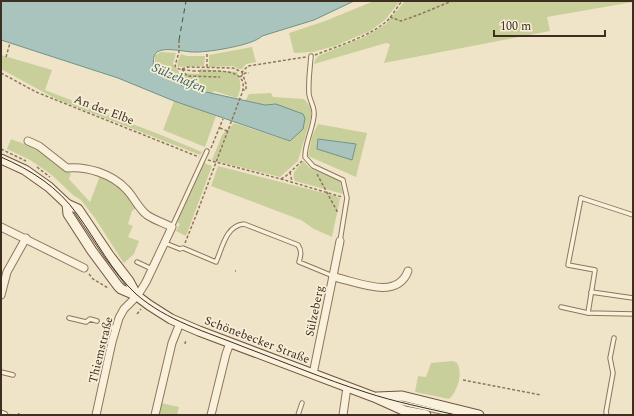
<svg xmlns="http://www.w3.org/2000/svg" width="634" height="416" viewBox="0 0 634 416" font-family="Spectral,serif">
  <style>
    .green { fill: #c9cf9b; fill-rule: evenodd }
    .water { fill: #a9c4bc; stroke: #6f938a }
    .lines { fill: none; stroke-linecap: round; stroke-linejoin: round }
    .ferry { stroke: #2f5d5a; stroke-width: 1; stroke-dasharray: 5 4; stroke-linecap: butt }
    .service-casing { stroke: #8d765c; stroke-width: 5.5 }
    .minor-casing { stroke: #8d765c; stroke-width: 9 }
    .secondary-casing { stroke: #6f573f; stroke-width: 11 }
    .path { stroke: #8d765c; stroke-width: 1.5; stroke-dasharray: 3 2; stroke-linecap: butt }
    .service { stroke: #faf1dc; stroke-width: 3.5 }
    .minor { stroke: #faf1dc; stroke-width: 7 }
    .secondary { stroke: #faf1dc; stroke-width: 9 }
    .tram { stroke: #3d2e20; stroke-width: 1 }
    .path-bridge { stroke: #8d765c; stroke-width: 1.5; stroke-dasharray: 3 2; stroke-linecap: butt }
    .labels { text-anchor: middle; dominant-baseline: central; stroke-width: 3.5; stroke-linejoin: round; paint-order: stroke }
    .street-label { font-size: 12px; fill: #3d2e20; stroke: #f7eed8 }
    .water-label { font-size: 13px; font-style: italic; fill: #2f5d5a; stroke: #f7eed8 }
  </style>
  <rect width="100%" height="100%" fill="#f0e4c8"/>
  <g class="green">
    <polygon points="374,1 400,1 385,20 370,31 335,46 313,52 294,53 289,33 325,21"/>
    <polygon points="405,1 633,1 633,2 547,17 550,31 384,63 390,44 386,43 314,64 315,60 318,56 364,37 386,24"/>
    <polygon points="252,47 256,62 246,64 242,69 239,69 233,66 209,67 209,55"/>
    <path d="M161,52l15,1 -3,11 7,9 19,1 1,-5 37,3c4,11 5,15 0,26l-23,-7 -1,2 -16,-3 -16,-4 -5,-7 -23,-10 2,-4v-10z"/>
    <polygon points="181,54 187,56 205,56 204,66 178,67 177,64"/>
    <polygon points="1,55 52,70 45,90 161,135 202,152 200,155 56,99 1,69"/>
    <polygon points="271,93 273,97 304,99 311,107 311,117 298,161 280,177 212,160 222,135 234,123 289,141 276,104 265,105 245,101 249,94"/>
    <polygon points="174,101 216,116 205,147 163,130"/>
    <path d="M318,124l49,9 -11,44 -48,-21 4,-19zM318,139l38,5 -4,16 -35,-11z"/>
    <polygon points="11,139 35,148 71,174 69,179 90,202 101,173 117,179 138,206 132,211 128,224 133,226 128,237 139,241 134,254 124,263 123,262 95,218 81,200 73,195 52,175 30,160 7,149"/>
    <path d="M303,161l7,7 30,13 3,13 -48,-13c-5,-8 3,-13 8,-20z"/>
    <polygon points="204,163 212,166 186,236 176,231 180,224 177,222"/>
    <polygon points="218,166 336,196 340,199 332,237 314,229 301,220 211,186"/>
    <path d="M453,361l4,2c6,9 1,29 -8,36l-34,-7 3,-16 8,1 5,-14z"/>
    <polygon points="161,403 179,407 177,415 158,415"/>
  </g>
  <g class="water">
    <path d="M1,1h353l-40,19 -52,16c-8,9 -52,16 -65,16 -10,1 -31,-6 -40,0 -5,4 -3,11 -4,17l23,10 6,7 15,4 68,15 11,-1 27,10 2,4 -2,11 -13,12 -116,-40 -56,-23 -117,-38z"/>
    <polygon points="318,139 356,144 352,160 317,149"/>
  </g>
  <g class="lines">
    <polyline class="ferry" points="179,40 186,1"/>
    <g class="service-casing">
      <g id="service">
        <path d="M311,56c-1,13 -3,26 -2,38 1,8 6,13 5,21 -1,14 -9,27 -9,42l8,9 30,14 4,18 -7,43"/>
        <polyline points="581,198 568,265 595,270 588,313"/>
        <polyline points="581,198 633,215"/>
        <polyline points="172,227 207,151"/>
        <path d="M165,243l15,6 3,-1 33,14c6,-13 10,-37 28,-38l54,21c4,6 3,10 1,17l34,14"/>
        <polyline points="137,262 152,269"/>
        <polyline points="591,292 633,298"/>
        <polyline points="561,307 588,313 633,314"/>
        <polyline points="69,318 86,322 90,319 97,321"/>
        <polyline points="108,324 115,330"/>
        <polyline points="1,372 13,375"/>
        <polyline points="389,400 455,415"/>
        <polyline points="298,415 302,403"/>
        <polyline points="607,415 606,412 613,373 610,358 614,338"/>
      </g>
    </g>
    <g class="minor-casing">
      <g id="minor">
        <path d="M28,141l11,5 28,22c20,-2 45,6 59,21 8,8 12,19 21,26 7,5 17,8 25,12l-26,55 -8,13 -14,14 -5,9 -7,24 -16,73"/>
        <polyline points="1,227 84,268"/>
        <polyline points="333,276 340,241"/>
        <polyline points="1,295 7,272 26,238"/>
        <path d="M313,374l20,-98 5,2c22,5 59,22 70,-7"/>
        <polyline points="1,414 4,415"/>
        <polyline points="155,415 172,343 180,323"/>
        <polyline points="211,415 226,354 230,343"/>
        <polyline points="343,415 347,387"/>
      </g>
    </g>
    <g class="secondary-casing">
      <g id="secondary">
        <polyline points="1,159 25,170 49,187 67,204 78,209 109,255 129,281 137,296"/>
        <polyline points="67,204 68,214 92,251 118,286 121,289 137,296 149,305 171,319 199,331 374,397 405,411 426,415"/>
        <polyline points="377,397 402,396 479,415"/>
      </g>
    </g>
    <g class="path">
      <polyline points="390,17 401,21 418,15 452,1"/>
      <polyline points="179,40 179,52 175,66 179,69 193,71"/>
      <path d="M315,55c23,-9 53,-18 72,-34 6,-6 10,-14 15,-20"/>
      <polyline points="6,57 10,43"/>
      <polyline points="207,67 207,53"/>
      <polyline points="182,69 188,67 233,68 242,72 248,66 306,57"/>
      <polyline points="182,69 187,76 220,77"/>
      <polyline points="242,72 246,84 246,90 243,90"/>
      <polyline points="1,73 36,92 199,157"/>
      <polyline points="220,128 227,131"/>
      <polyline points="211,148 223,119"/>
      <polyline points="1,149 26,161"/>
      <polyline points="208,160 281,179 342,197"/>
      <polyline points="37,167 50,177"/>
      <polyline points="290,172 292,182"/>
      <polyline points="317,174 338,213"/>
      <polyline points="281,179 286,176 302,161"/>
      <polyline points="185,243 197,213"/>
      <polyline points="235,271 236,271"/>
      <polyline points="89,274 93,279 108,288"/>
      <polyline points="137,314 141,309"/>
      <polyline points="185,344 186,339"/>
      <polyline points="463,380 541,395"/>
      <polyline points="18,415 19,413"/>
    </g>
    <use href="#service" class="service"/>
    <use href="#minor" class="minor"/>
    <use href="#secondary" class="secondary"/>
    <path class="tram" d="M1,157c30,13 57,30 76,57 20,27 34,57 59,80 31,27 71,38 108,53 40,15 80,32 121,45 30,10 61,16 91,23"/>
    <g class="path-bridge">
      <path d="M193,71c16,1 58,-6 49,22l-45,120"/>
      <polyline points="240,77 245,73 249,73"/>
    </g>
  </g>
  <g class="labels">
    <g class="street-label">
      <text transform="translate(104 110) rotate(21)">An der Elbe</text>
      <text transform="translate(315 311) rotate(-78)">Sülzeberg</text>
      <text transform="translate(257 340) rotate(21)">Schönebecker Straße</text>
      <text transform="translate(101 350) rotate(-76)">Thiemstraße</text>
    </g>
    <g class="water-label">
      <text transform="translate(179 78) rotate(23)">Sülzehafen</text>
    </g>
  </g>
  <rect width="634" height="416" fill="none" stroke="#3d2e20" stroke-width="4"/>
  <path d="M494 30v6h111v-6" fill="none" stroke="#3d2e20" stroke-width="2"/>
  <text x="500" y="30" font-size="12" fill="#3d2e20" stroke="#f7eed8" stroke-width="3" paint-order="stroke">100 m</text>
</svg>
